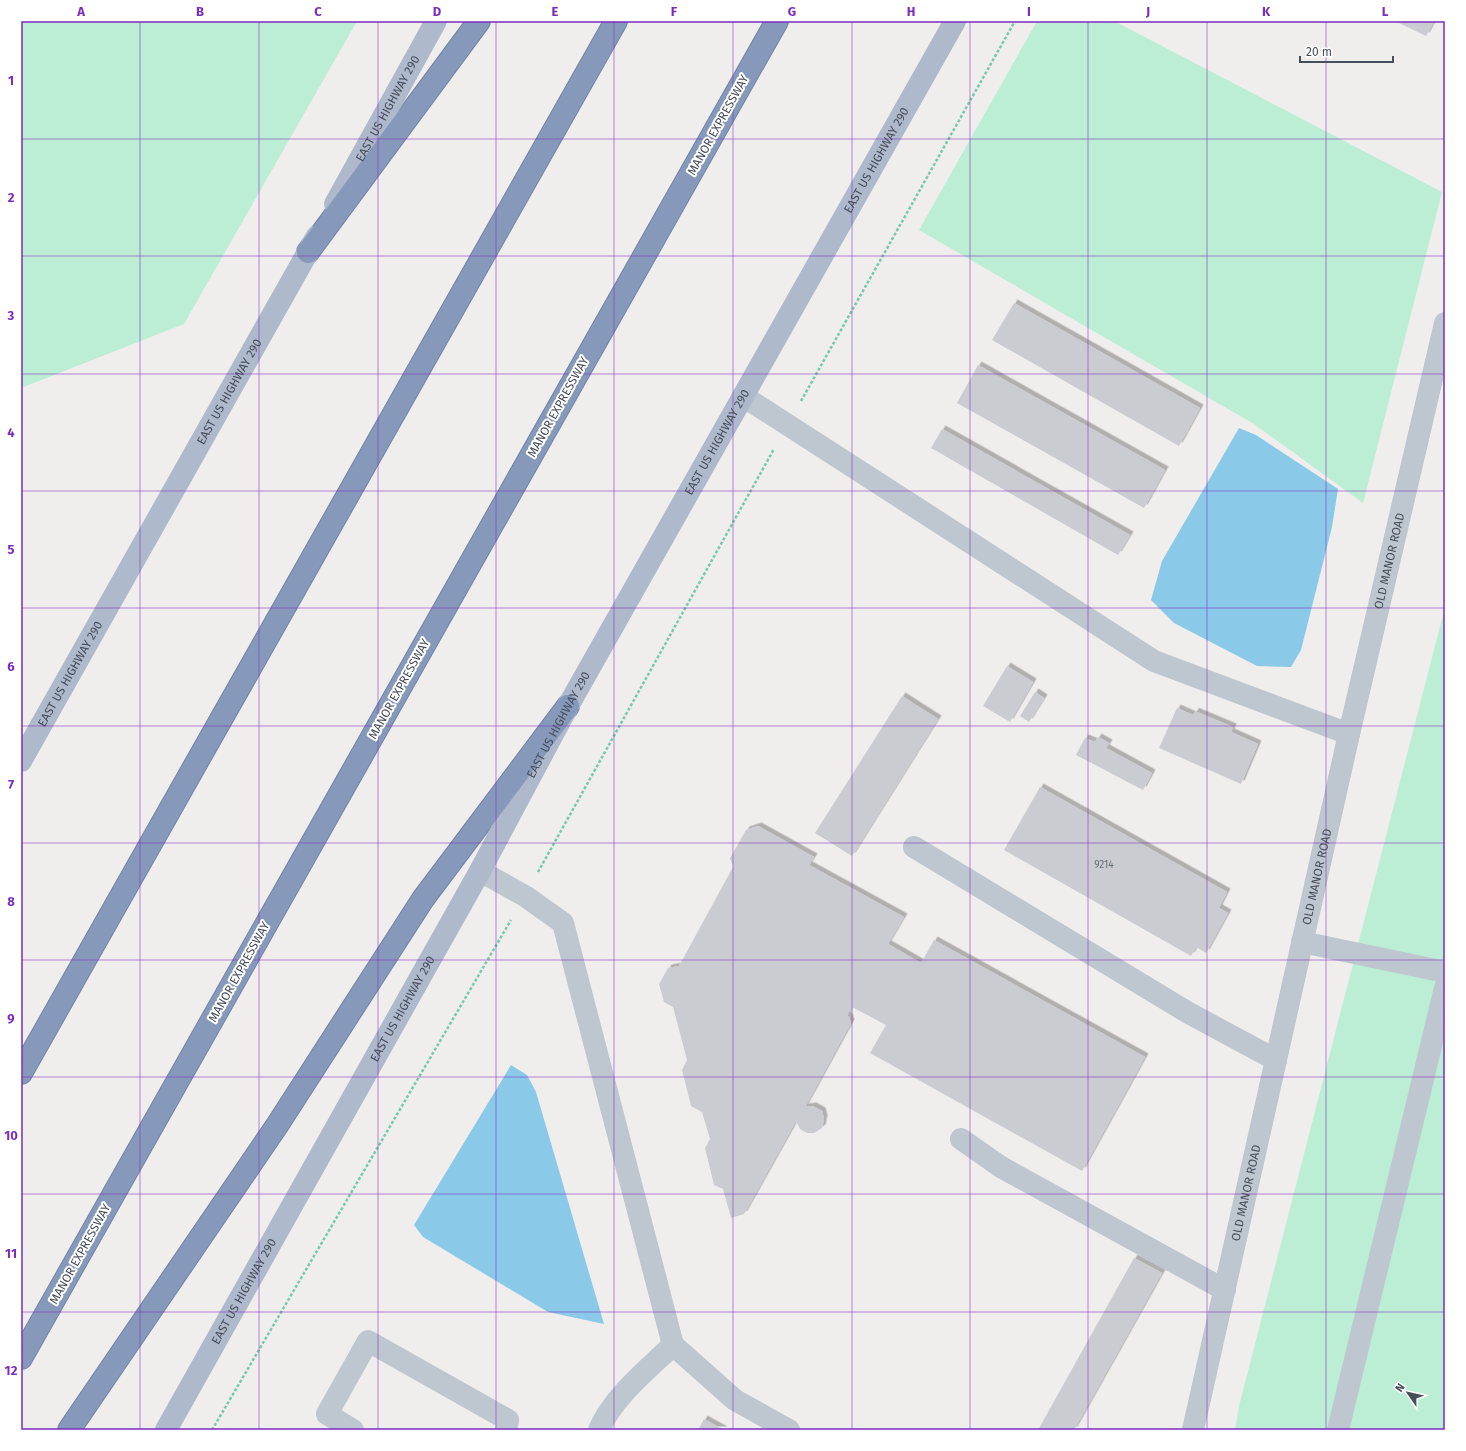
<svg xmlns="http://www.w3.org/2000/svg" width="1466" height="1451" viewBox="0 0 1466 1451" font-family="'Fira Sans',sans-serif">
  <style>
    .green { fill: #bcedd5 }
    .water { fill: #8bc9e9 }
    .building { fill: #caccd2; filter: url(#shadow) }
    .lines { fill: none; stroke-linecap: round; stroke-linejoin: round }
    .highway-casing { stroke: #7284a7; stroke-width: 24 }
    .path { stroke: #76caab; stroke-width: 2.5; stroke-dasharray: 3 2; stroke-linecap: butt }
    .minor { stroke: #bec6cf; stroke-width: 22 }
    .major { stroke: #aeb9cc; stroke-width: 22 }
    .highway { stroke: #8699bb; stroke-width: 22 }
    .grid { fill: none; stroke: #7b2cbf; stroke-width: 1; stroke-opacity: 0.55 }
    .labels { text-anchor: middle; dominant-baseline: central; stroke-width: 4; stroke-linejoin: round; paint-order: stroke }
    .number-label { font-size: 10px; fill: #676e78 }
    .street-label { font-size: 12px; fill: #464e5a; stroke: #fff }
    .neatline { fill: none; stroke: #7b2cbf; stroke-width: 1.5 }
    .grid-label { font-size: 13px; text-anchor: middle; font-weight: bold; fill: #7b2cbf }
  </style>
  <defs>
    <filter id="shadow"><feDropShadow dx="3.5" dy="-3.5" stdDeviation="0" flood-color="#0004"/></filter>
  </defs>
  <rect width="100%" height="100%" fill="#f0eeed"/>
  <g class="green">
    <polygon points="21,21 357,21 184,324 21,388"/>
    <polygon points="1037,21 1114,21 1442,192 1363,503 1254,424 919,230"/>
    <polygon points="1445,607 1445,1430 1235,1430 1239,1406"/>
  </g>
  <g class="water">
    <polygon points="1239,428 1256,435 1338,489 1332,527 1301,650 1291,667 1257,666 1174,623 1151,600 1162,561"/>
    <polygon points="511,1065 527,1075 536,1092 604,1324 548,1312 423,1237 414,1225"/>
  </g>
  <g class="building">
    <polygon points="1395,21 1434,21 1426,36"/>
    <polygon points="1014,303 1200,408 1179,446 992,340"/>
    <polygon points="978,365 1165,470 1144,508 957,403"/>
    <polygon points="942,429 1130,535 1118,555 931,448"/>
    <polygon points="1007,666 1033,682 1010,722 983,706"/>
    <polygon points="1035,692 1044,698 1029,722 1020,716"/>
    <polygon points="902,696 938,719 852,856 815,833"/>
    <polygon points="1177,708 1193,715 1196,711 1197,712 1233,727 1231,732 1258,744 1241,784 1159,748"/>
    <polygon points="1098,737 1109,743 1106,748 1152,773 1143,790 1076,755 1085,738 1095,742"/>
    <polygon points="1040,787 1227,892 1219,908 1228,913 1206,953 1196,947 1191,956 1004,850"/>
    <polygon points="758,826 814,857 809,865 904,917 888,944 921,963 934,940 1145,1057 1082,1171 870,1053 886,1025 852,1007 847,1015 849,1017 851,1023 805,1107 813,1106 822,1111 824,1119 822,1128 814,1133 807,1133 800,1129 796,1121 744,1214 731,1218 723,1189 714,1185 705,1148 710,1139 702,1112 691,1106 682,1070 687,1060 673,1007 664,1002 659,984 668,968 679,966 733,867 730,858 746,830"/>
    <polygon points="1134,1258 1162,1273 1074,1430 1038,1430"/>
    <polygon points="704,1419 724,1430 698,1430"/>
  </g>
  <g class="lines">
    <g class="highway-casing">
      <g id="highway">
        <polyline points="308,252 479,21"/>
        <polyline points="21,1073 616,21"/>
        <polyline points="21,1358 777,21"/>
        <polyline points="69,1430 278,1124 423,899 568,706"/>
      </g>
    </g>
    <g class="path">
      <polyline points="801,401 1015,21"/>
      <polyline points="538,872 774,449"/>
      <polyline points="212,1430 511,920"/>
    </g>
    <g class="minor">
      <polyline points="743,396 1154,661 1349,734"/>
      <polyline points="914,847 1187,1012 1276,1060"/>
      <polyline points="480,871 525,896 563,923 673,1345 735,1400 789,1430"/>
      <polyline points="1302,942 1445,972"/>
      <polyline points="961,1139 1001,1167 1225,1290"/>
      <polyline points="353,1430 327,1414 368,1341 508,1420 506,1430"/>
      <path d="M599,1430c13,-32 49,-61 74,-85"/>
      <path id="s1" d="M1193,1430l156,-696 96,-411"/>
      <polyline points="1338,1430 1445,988"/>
    </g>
    <g class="major">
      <path id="s2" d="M335,204l101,-183"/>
      <path id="s3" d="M21,761l296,-525"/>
      <path id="s4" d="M166,1430l314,-559 88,-165 387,-685"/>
    </g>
    <use href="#highway" class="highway"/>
  </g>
  <path class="grid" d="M140,21v1409M259,21v1409M378,21v1409M496,21v1409M614,21v1409M733,21v1409M852,21v1409M970,21v1409M1088,21v1409M1207,21v1409M1326,21v1409M21,139h1424M21,256h1424M21,374h1424M21,491h1424M21,608h1424M21,726h1424M21,843h1424M21,960h1424M21,1077h1424M21,1194h1424M21,1312h1424"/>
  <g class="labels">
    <g class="number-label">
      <text x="1104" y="865">9214</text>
    </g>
    <g class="street-label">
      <text stroke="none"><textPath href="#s2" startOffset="109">EAST US HIGHWAY 290</textPath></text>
      <text transform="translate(718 125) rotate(-61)">MANOR EXPRESSWAY</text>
      <text stroke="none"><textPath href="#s4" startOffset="1455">EAST US HIGHWAY 290</textPath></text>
      <text stroke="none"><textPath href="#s3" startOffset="424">EAST US HIGHWAY 290</textPath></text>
      <text transform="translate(558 407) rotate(-61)">MANOR EXPRESSWAY</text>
      <text stroke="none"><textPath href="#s4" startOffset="1131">EAST US HIGHWAY 290</textPath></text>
      <text stroke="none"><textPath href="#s1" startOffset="891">OLD MANOR ROAD</textPath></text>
      <text stroke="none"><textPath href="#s3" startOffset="100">EAST US HIGHWAY 290</textPath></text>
      <text transform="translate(399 689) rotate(-61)">MANOR EXPRESSWAY</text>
      <text stroke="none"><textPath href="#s4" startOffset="807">EAST US HIGHWAY 290</textPath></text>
      <text stroke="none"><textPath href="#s1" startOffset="567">OLD MANOR ROAD</textPath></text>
      <text transform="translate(239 972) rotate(-61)">MANOR EXPRESSWAY</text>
      <text stroke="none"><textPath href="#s4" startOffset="483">EAST US HIGHWAY 290</textPath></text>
      <text stroke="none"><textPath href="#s1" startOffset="243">OLD MANOR ROAD</textPath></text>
      <text transform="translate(80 1254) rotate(-61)">MANOR EXPRESSWAY</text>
      <text stroke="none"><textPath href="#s4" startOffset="159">EAST US HIGHWAY 290</textPath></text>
    </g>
  </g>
  <rect width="1466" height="1451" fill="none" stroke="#ffffff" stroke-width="44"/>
  <g transform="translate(1408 1393) rotate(304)" stroke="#ffffff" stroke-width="3" paint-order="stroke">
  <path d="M0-3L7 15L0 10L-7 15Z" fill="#464e5a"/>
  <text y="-6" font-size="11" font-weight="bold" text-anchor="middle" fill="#464e5a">N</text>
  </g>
  <path d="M1300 56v6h93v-6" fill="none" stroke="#464e5a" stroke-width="2"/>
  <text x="1306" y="56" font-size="12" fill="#464e5a" stroke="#ffffff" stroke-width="3" paint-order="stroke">20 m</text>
  <rect x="22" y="22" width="1422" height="1407" class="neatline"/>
  <g class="grid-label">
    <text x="81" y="16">A</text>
    <text x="200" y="16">B</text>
    <text x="318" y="16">C</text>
    <text x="437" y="16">D</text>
    <text x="555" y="16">E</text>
    <text x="674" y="16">F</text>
    <text x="792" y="16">G</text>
    <text x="911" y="16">H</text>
    <text x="1029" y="16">I</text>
    <text x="1148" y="16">J</text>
    <text x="1266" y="16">K</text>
    <text x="1385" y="16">L</text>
    <text x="11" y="85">1</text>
    <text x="11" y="202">2</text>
    <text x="11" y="320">3</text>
    <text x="11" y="437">4</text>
    <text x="11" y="554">5</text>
    <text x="11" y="671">6</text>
    <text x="11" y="789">7</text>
    <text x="11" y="906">8</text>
    <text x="11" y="1023">9</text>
    <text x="11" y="1140">10</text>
    <text x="11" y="1258">11</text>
    <text x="11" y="1375">12</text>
  </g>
</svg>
